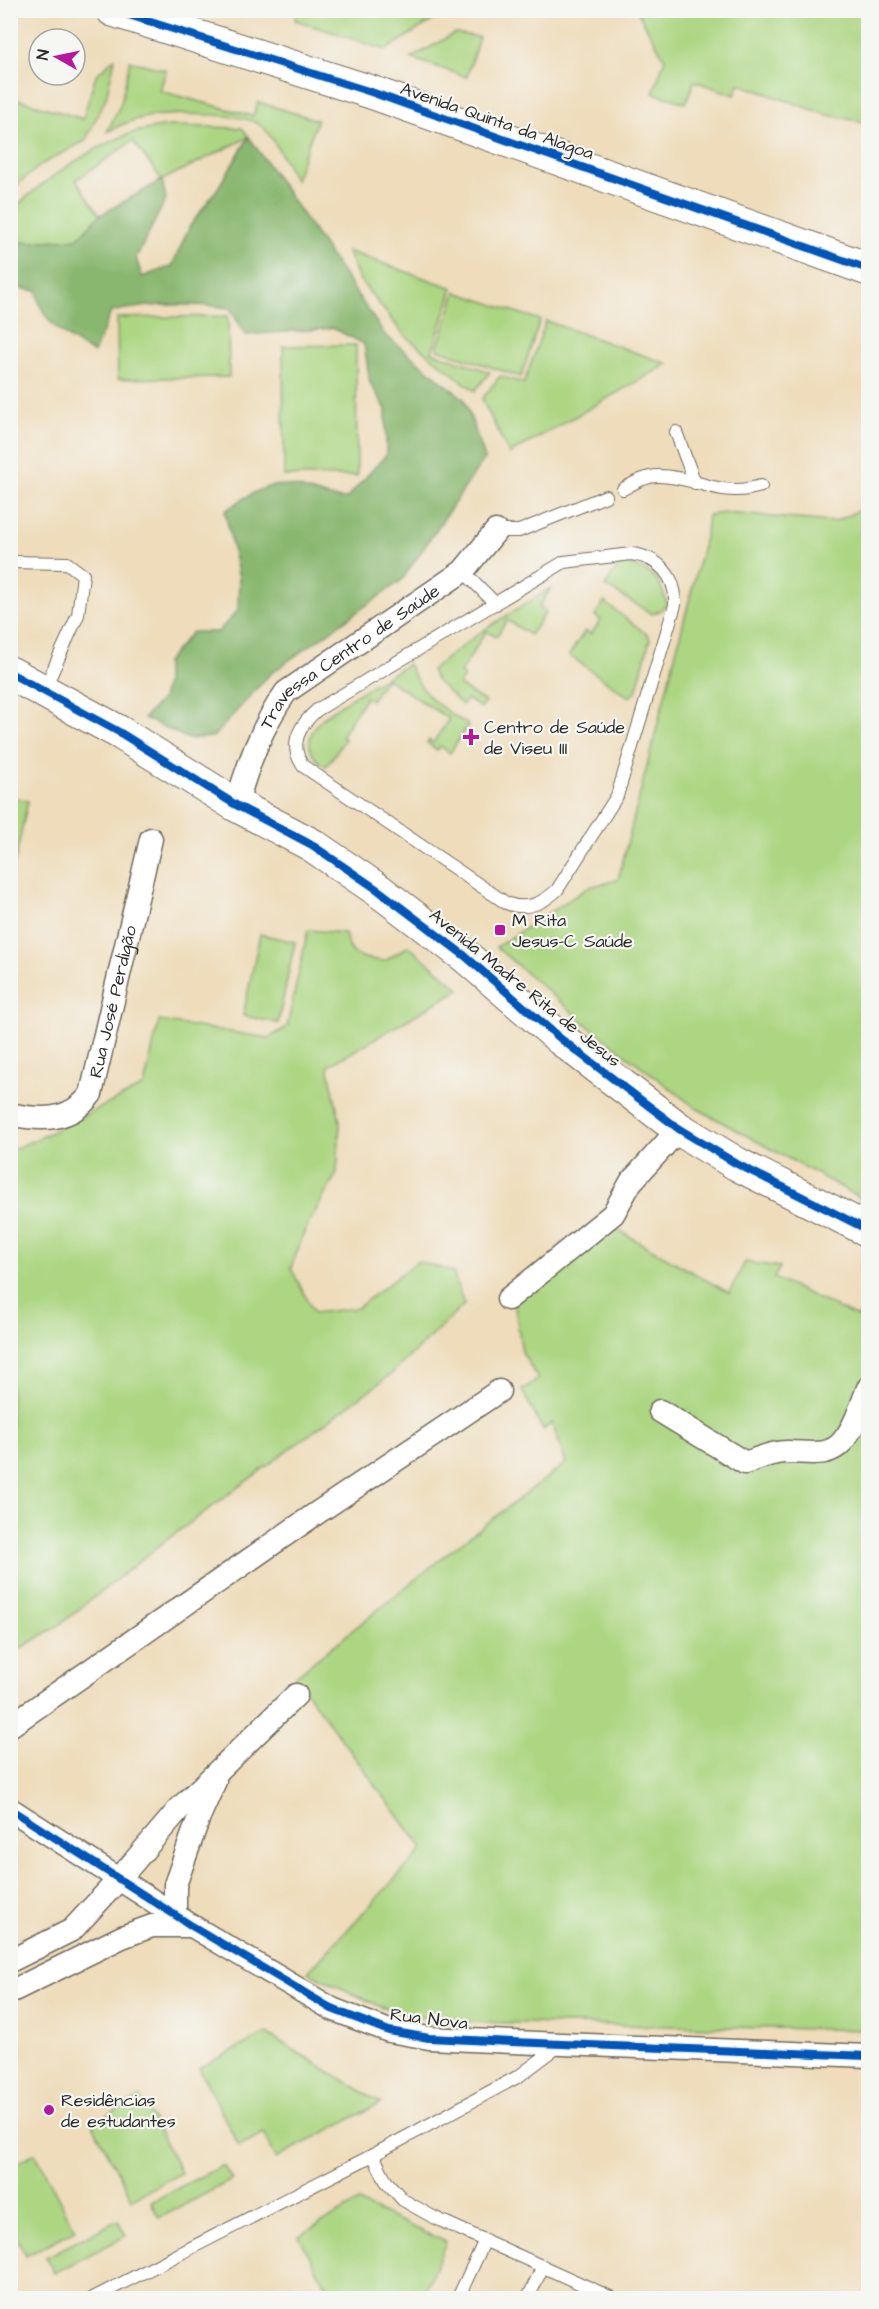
<svg xmlns="http://www.w3.org/2000/svg" width="879" height="2309" viewBox="0 0 879 2309" font-family="'Architects Daughter',sans-serif">
  <style>
    .green { fill: #acd682; stroke: #6c8056; stroke-width: 1.5 }
    .forest { fill: #89b770; stroke: #5a714e; stroke-width: 1.5 }
    .lines { fill: none; stroke-linecap: round; stroke-linejoin: round }
    .lane-casing { stroke: #6f695d; stroke-width: 14 }
    .street-casing { stroke: #6f695d; stroke-width: 25 }
    .secondary-casing { stroke: #6f695d; stroke-width: 35 }
    .lane { stroke: #fff; stroke-width: 12 }
    .street { stroke: #fff; stroke-width: 22 }
    .secondary { stroke: #fff; stroke-width: 33 }
    .cycleway-casing { stroke: #f6f6f2; stroke-width: 11 }
    .cycleway { stroke: #0057b8; stroke-width: 8 }
    .poi-dot { fill: #b5179e; stroke: #f6f6f2; stroke-width: 2 }
    .labels { text-anchor: middle; dominant-baseline: central; stroke-width: 4.5; stroke-linejoin: round; paint-order: stroke }
    .street-label { font-size: 18px; fill: #2b2b2b; stroke: #f6f6f2 }
    .poi-label { font-size: 18px; fill: #2b2b2b; stroke: #f6f6f2; text-anchor: start }
  </style>
  <rect width="100%" height="100%" fill="#f6f6f2"/>
  <filter id="ink" filterUnits="userSpaceOnUse"><feTurbulence type="fractalNoise" baseFrequency=".0167" numOctaves="2"/><feDisplacementMap in="SourceGraphic" scale="12" xChannelSelector="R" yChannelSelector="G"/><feConvolveMatrix kernelMatrix="1 2 1 2 8 2 1 2 1" color-interpolation-filters="sRGB"/></filter>
  <filter id="wash" filterUnits="userSpaceOnUse"><feTurbulence type="fractalNoise" baseFrequency=".008" numOctaves="4" result="noise"/><feDisplacementMap in="SourceGraphic" scale="24" xChannelSelector="R" yChannelSelector="G"/><feGaussianBlur stdDeviation="1.35" result="paint"/><feColorMatrix in="noise" values="0 0 0 0 0 0 0 0 0 0 0 0 0 0 0 0 0 1.4 0 .05"/><feComposite in="paint" operator="in"/></filter>
  <g filter="url(#wash)">
    <rect width="100%" height="100%" fill="#eedcba"/>
    <g class="green">
      <polygon points="297,11 447,10 454,13 433,20 386,50 295,20"/>
      <polygon points="637,11 868,11 868,123 828,115 739,84 735,95 694,81 686,103 653,93 665,59"/>
      <polygon points="455,33 479,37 467,77 411,58"/>
      <polygon points="115,58 106,98 85,141 42,164 11,190 11,97 83,119 96,75"/>
      <path d="M130,61l36,9 -6,21 93,25 5,-14 59,18 -22,60c-9,-15 -22,-45 -35,-55 -17,-13 -92,-12 -114,-8 -15,3 -26,8 -39,15l14,-29z"/>
      <path d="M169,126l73,2 7,9 -87,43 -29,-39 -57,39 24,35 -23,24 -66,4 -1,-31c31,-30 85,-68 126,-80 11,-3 22,-4 33,-6z"/>
      <polygon points="347,251 453,288 432,352 490,372 475,391 405,336 359,279"/>
      <polygon points="456,292 540,320 521,377 437,349"/>
      <polygon points="228,316 229,377 118,379 117,318"/>
      <polygon points="546,321 668,364 509,454 482,399 500,376 524,383"/>
      <polygon points="356,345 357,476 284,476 283,346"/>
      <polygon points="868,506 868,1202 696,1108 592,1029 496,947 589,887 618,880 706,534 708,515 725,513 834,522"/>
      <path d="M627,563c28,12 31,11 40,41l-8,7 -7,3 -47,-28 14,-21z"/>
      <polygon points="551,588 539,607 546,612 530,635 507,620 496,637 486,631 460,673 464,676 459,685 485,702 481,708 467,699 462,705 436,680 431,670 485,629"/>
      <polygon points="604,602 648,635 650,639 636,692 629,697 569,655 585,631 591,634 601,620 595,616"/>
      <path d="M408,664c16,33 30,42 60,61l-18,28 -10,-7 -3,4 -10,-7 2,-3 4,3 16,-24 -63,-41 -15,22 -5,-3 -25,39 4,3 -19,28c-12,-8 -21,-19 -14,-35 7,-20 76,-55 96,-68z"/>
      <polygon points="11,797 28,801 11,879 10,797"/>
      <path d="M308,930l37,3c5,27 16,25 40,28l23,-15 52,43 -132,77 12,56 -3,51 -32,57 -14,38 23,45 43,-5 61,-47 35,11 11,33 -74,70 -230,170 -102,81 -47,28v-504l30,-13 103,-51 15,-65 110,17 18,-11z"/>
      <polygon points="260,934 295,942 278,1023 243,1016"/>
      <polygon points="616,1229 729,1293 745,1262 780,1267 774,1278 868,1322 868,2030 461,2022 427,2018 383,2008 308,1972 423,1849 295,1677 449,1552 566,1463 552,1423 543,1430 522,1390 538,1379 522,1352 514,1302 553,1271"/>
      <polygon points="266,2033 381,2103 276,2158 264,2133 239,2146 199,2068"/>
      <polygon points="141,2097 181,2173 132,2199 92,2123"/>
      <polygon points="35,2153 75,2230 26,2256 11,2226 11,2166"/>
      <polygon points="223,2165 232,2180 159,2218 151,2202"/>
      <polygon points="358,2202 446,2242 422,2298 332,2298 299,2236"/>
      <polygon points="118,2220 126,2236 54,2273 46,2257"/>
    </g>
    <path class="forest" d="M249,137l136,198 79,64 21,59 -83,122 -132,94 -57,63 -24,2 -45,-21 18,-19 4,-16v-21l26,-30h26l20,-22 1,-32 -14,-67c22,-15 42,-31 70,-24 18,4 32,12 51,12l40,-44v-46l-16,-26 -6,-39 -31,-16 -88,7 -15,-27c-40,-5 -80,-5 -119,4l-17,41c-24,-12 -55,-32 -57,-62l-26,-4v-40l1,-4 65,-4 23,-24 62,-35 4,19 -30,59 6,19 30,-11 18,-40 28,-38z"/>
  </g>
  <g filter="url(#ink)">
    <g class="lines">
      <g class="lane-casing">
        <g id="lane">
          <polyline points="676,432 695,483"/>
          <path d="M623,489c11,-6 23,-13 35,-13 39,0 60,23 103,10"/>
          <polyline points="496,531 519,531 606,496"/>
          <path d="M631,554c28,3 46,23 44,51l-58,191 -60,94c-15,14 -31,21 -51,13l-203,-137c-15,-22 -3,-41 14,-56l247,-148z"/>
          <polyline points="10,562 67,563 83,575 78,615 44,690"/>
          <polyline points="463,571 496,604"/>
          <polyline points="373,2155 519,2076 559,2046"/>
          <polyline points="93,2298 373,2155 386,2181 403,2200 433,2217 612,2298"/>
          <polyline points="458,2298 485,2240"/>
          <polyline points="528,2298 543,2266"/>
        </g>
      </g>
      <g class="street-casing">
        <g id="street">
          <path id="s1" d="M236,805c12,-40 25,-78 50,-113l177,-121 33,-40"/>
          <path id="s2" d="M10,1114c31,7 60,8 81,-20l60,-255"/>
          <polyline points="508,1299 613,1214 631,1182 679,1129"/>
          <path d="M660,1411l85,52c12,-4 27,-11 40,-11 20,-1 42,7 57,-10 13,-15 19,-36 26,-54"/>
          <polyline points="10,1726 311,1517 499,1391"/>
          <polyline points="10,1809 192,1926 332,2009 389,2031 429,2038 512,2042 868,2056"/>
          <polyline points="175,1914 175,1885 199,1817 215,1781"/>
          <polyline points="10,1961 72,1930 120,1878 179,1809 296,1695"/>
          <polyline points="10,1992 122,1937 152,1926 192,1926"/>
        </g>
      </g>
      <g class="secondary-casing">
        <g id="secondary">
          <polyline points="113,10 371,92 868,269"/>
          <polyline points="10,673 119,732 236,805 312,845 378,890 465,956 561,1039 679,1129 737,1164 868,1230"/>
        </g>
      </g>
      <use href="#lane" class="lane"/>
      <use href="#street" class="street"/>
      <use href="#secondary" class="secondary"/>
      <g class="cycleway-casing">
        <g id="cycleway">
          <polyline points="113,10 371,92 868,269"/>
          <polyline points="10,673 119,732 236,805 312,845 378,890 465,956 561,1039 679,1129 737,1164 868,1230"/>
          <polyline points="10,1809 192,1926 332,2009 389,2031 429,2038 512,2042 868,2056"/>
        </g>
      </g>
      <use href="#cycleway" class="cycleway"/>
    </g>
  </g>
  <g class="poi-dot">
    <path d="M468 728h6v6h6v6h-6v6h-6v-6h-6v-6h6z"/>
    <rect x="494" y="924" width="12" height="12" rx="3"/>
    <circle cx="49" cy="2110" r="6"/>
  </g>
  <g class="labels">
    <g class="street-label">
      <text transform="translate(497 121) rotate(19)">Avenida Quinta da Alagoa</text>
      <text stroke="none"><textPath href="#s1" startOffset="195">Travessa Centro de Saúde</textPath></text>
      <text transform="translate(525 988) rotate(39)">Avenida Madre Rita de Jesus</text>
      <text stroke="none"><textPath href="#s2" startOffset="184">Rua José Perdigão</textPath></text>
      <text transform="translate(429 2019) rotate(7)">Rua Nova</text>
    </g>
    <g class="poi-label">
      <text x="484" y="727">Centro de Saúde<tspan x="484" dy="21">de Viseu III</tspan></text>
      <text x="512" y="920">M Rita<tspan x="512" dy="21">Jesus-C Saúde</tspan></text>
      <text x="61" y="2100">Residências<tspan x="61" dy="21">de estudantes</tspan></text>
    </g>
  </g>
  <rect width="879" height="2309" fill="none" stroke="#f6f6f2" stroke-width="36"/>
  <g transform="translate(57 57) rotate(279)"><circle r="28" fill="#f6f6f2" stroke="#a5a5a2" stroke-width="1.5"/>
  <path d="M0-4.5L10 22L0 15L-10 22Z" fill="#b5179e"/>
  <text y="-9" font-size="16" font-weight="bold" text-anchor="middle" fill="#2b2b2b">N</text>
  </g>
</svg>
